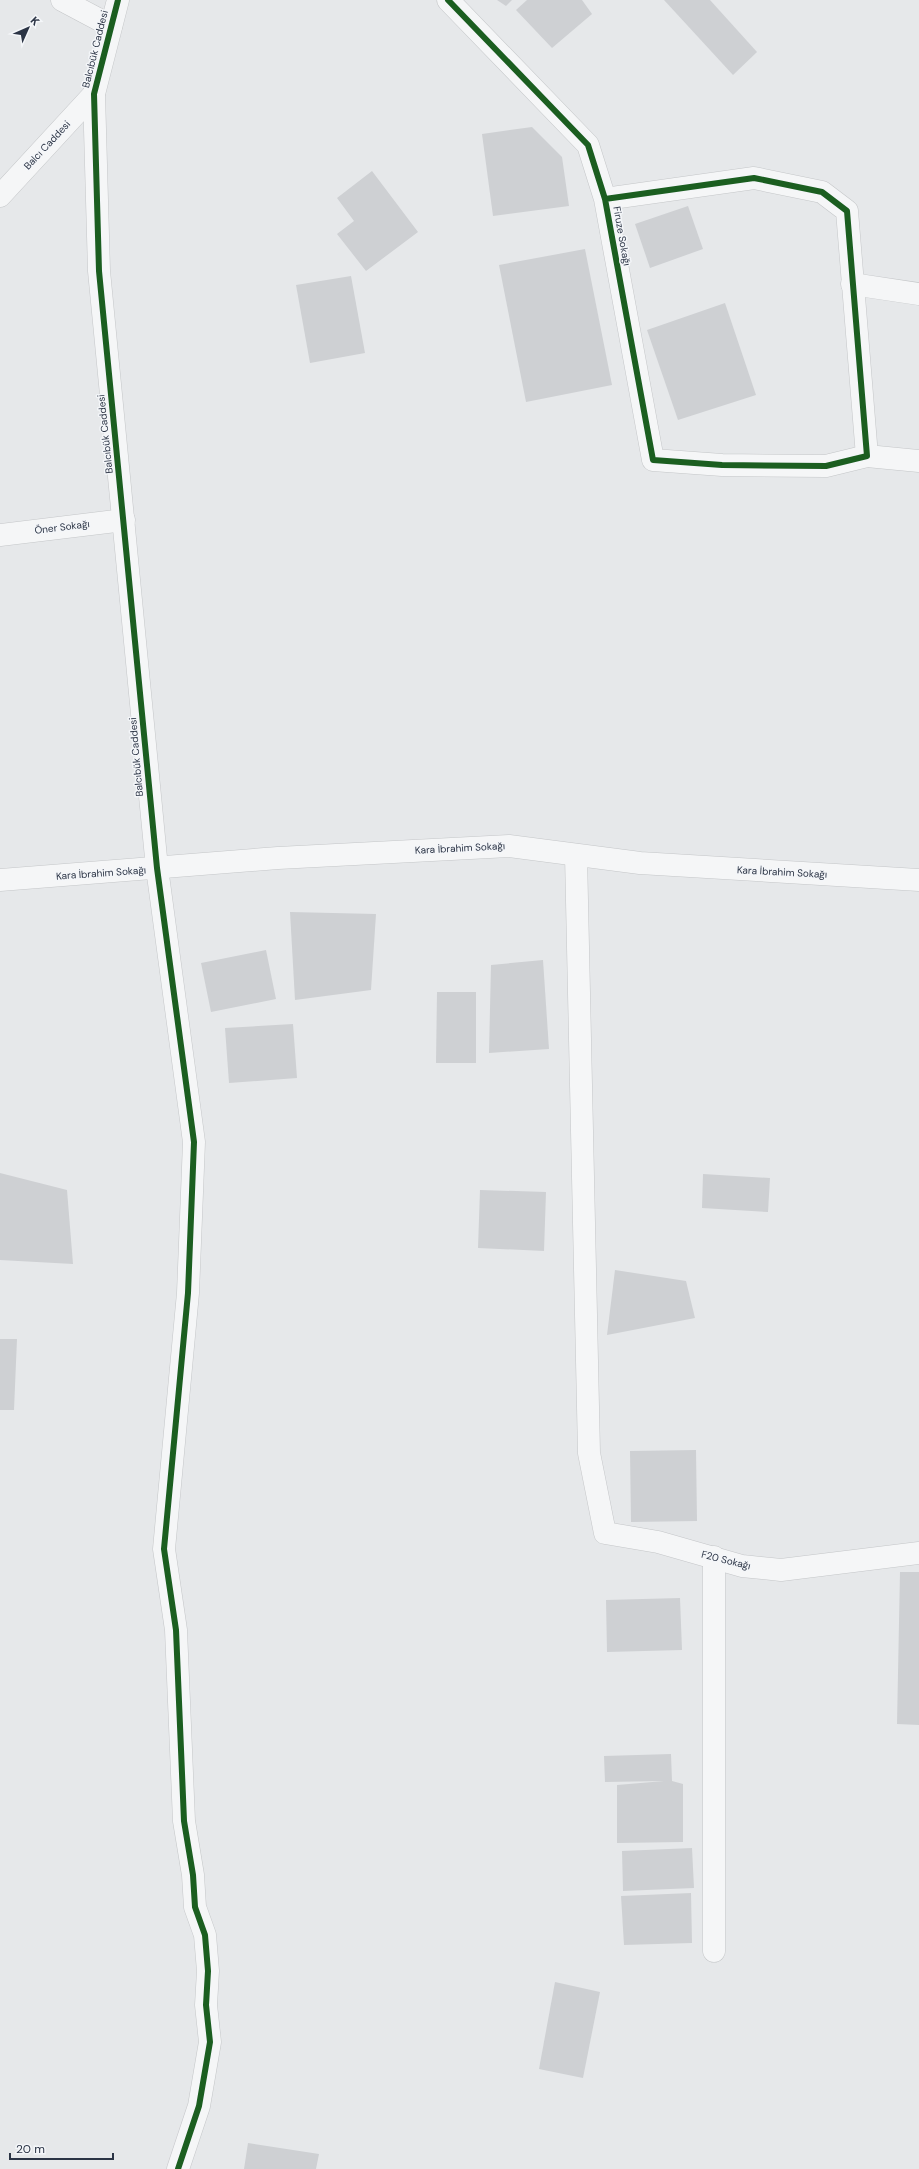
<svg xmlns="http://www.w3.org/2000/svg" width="919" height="2169" viewBox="0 0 919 2169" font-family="'DM Sans',sans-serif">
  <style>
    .building { fill: #ced0d3 }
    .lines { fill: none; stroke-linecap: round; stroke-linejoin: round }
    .minor-casing { stroke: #c4c6c8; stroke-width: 23 }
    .tertiary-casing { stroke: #c4c6c8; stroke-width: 23 }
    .minor { stroke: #f5f6f7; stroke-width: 22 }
    .tertiary { stroke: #f5f6f7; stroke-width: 22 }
    .cycleway-casing { stroke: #f4f6f9; stroke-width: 8 }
    .cycleway { stroke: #1b5e20; stroke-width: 6 }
    .labels { text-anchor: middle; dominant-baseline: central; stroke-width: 3; stroke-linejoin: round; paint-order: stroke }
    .street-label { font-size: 10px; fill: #2b3445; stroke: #f4f6f9 }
  </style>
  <rect width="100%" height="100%" fill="#e6e8ea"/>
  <g class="building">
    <polygon points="497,0 512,0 506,6"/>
    <polygon points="527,0 582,0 592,14 552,48 516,10"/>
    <polygon points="664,0 710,0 757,52 733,75"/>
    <polygon points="532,127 562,157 569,206 493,216 482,134"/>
    <polygon points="372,171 418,232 366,271 337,234 354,221 337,198"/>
    <polygon points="688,206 703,249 650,268 635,224"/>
    <polygon points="585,249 612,385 526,402 499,265"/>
    <polygon points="351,276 365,353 310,363 296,285"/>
    <polygon points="725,303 756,395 678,420 647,330"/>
    <polygon points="290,912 376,914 371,990 295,1000"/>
    <polygon points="266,950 276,999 211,1012 201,963"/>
    <polygon points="543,960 549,1049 489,1053 491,965"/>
    <polygon points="437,992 476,992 476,1063 436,1063"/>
    <polygon points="293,1024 297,1078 229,1083 225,1028"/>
    <polygon points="0,1173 67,1190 73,1264 0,1260"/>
    <polygon points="703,1174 770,1178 768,1212 702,1208"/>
    <polygon points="480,1190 546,1192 544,1251 478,1248"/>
    <polygon points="615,1270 686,1281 695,1318 607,1335"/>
    <polygon points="0,1339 17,1339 14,1410 0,1410"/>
    <polygon points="696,1450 697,1521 631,1522 630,1451"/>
    <polygon points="900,1572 919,1572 919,1725 897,1724"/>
    <polygon points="680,1598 682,1650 607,1652 606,1600"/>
    <polygon points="671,1754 672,1781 683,1784 683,1842 617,1843 617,1785 664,1781 605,1782 604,1756"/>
    <polygon points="692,1848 694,1888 623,1891 622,1851"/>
    <polygon points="691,1893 692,1943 624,1945 621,1896"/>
    <polygon points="555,1982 600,1992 583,2078 539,2069"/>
    <polygon points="248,2143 319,2154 316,2169 244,2169"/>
  </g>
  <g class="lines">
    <g class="minor-casing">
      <g id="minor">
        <polyline points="62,0 111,26"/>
        <polyline points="448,0 588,145 605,199 653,460 722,465 826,466 867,456 847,211 822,192 754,178 605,199"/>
        <polyline points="0,196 94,94"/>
        <polyline points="852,284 919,294"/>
        <polyline points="867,456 919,461"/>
        <polyline points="0,535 124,520"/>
        <polyline points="576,855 589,1453 605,1533 658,1542 742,1566 781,1570 919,1553"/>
        <polyline points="157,868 194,1142 188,1293 164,1549 176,1630 184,1821 193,1875 195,1907 205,1935 208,1971 206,2005 210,2042 199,2106 178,2169"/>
        <polyline points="714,1557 714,1951"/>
      </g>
    </g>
    <g class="tertiary-casing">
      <g id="tertiary">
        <polyline points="118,0 94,94 99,271 157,868"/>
        <polyline points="0,880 278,858 509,846 640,863 919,880"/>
      </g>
    </g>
    <use href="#minor" class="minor"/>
    <use href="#tertiary" class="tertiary"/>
    <g class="cycleway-casing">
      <g id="cycleway">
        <polyline points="118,0 94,94 99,271 157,868 194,1142 188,1293 164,1549 176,1630 184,1821 193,1875 195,1907 205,1935 208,1971 206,2005 210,2042 199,2106 178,2169"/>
        <polyline points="448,0 588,145 605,199 653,460 722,465 826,466 867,456 847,211 822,192 754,178 605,199"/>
      </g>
    </g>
    <use href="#cycleway" class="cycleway"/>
  </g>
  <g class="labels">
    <g class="street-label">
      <text transform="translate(95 49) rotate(-76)">Balcıbük Caddesi</text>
      <text transform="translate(47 145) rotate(-47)">Balcı Caddesi</text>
      <text transform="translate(622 236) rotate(80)">Firuze Sokağı</text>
      <text transform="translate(105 434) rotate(-96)">Balcıbük Caddesi</text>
      <text transform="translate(62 527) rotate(-7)">Öner Sokağı</text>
      <text transform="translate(136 757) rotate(-95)">Balcıbük Caddesi</text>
      <text transform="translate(460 848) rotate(-3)">Kara İbrahim Sokağı</text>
      <text transform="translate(782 872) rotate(3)">Kara İbrahim Sokağı</text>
      <text transform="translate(101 873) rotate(-4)">Kara İbrahim Sokağı</text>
      <text transform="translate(726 1560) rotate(14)">F20 Sokağı</text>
    </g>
  </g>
  <g transform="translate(28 28) rotate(45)" stroke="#f4f6f9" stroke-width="3" paint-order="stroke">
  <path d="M0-3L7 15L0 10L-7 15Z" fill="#2b3445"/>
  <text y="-6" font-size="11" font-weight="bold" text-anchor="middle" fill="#2b3445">K</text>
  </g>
  <path d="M10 2153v6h103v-6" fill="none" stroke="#2b3445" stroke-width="2"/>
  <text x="16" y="2153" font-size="12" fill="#2b3445" stroke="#f4f6f9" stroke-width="3" paint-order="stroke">20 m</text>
</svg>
